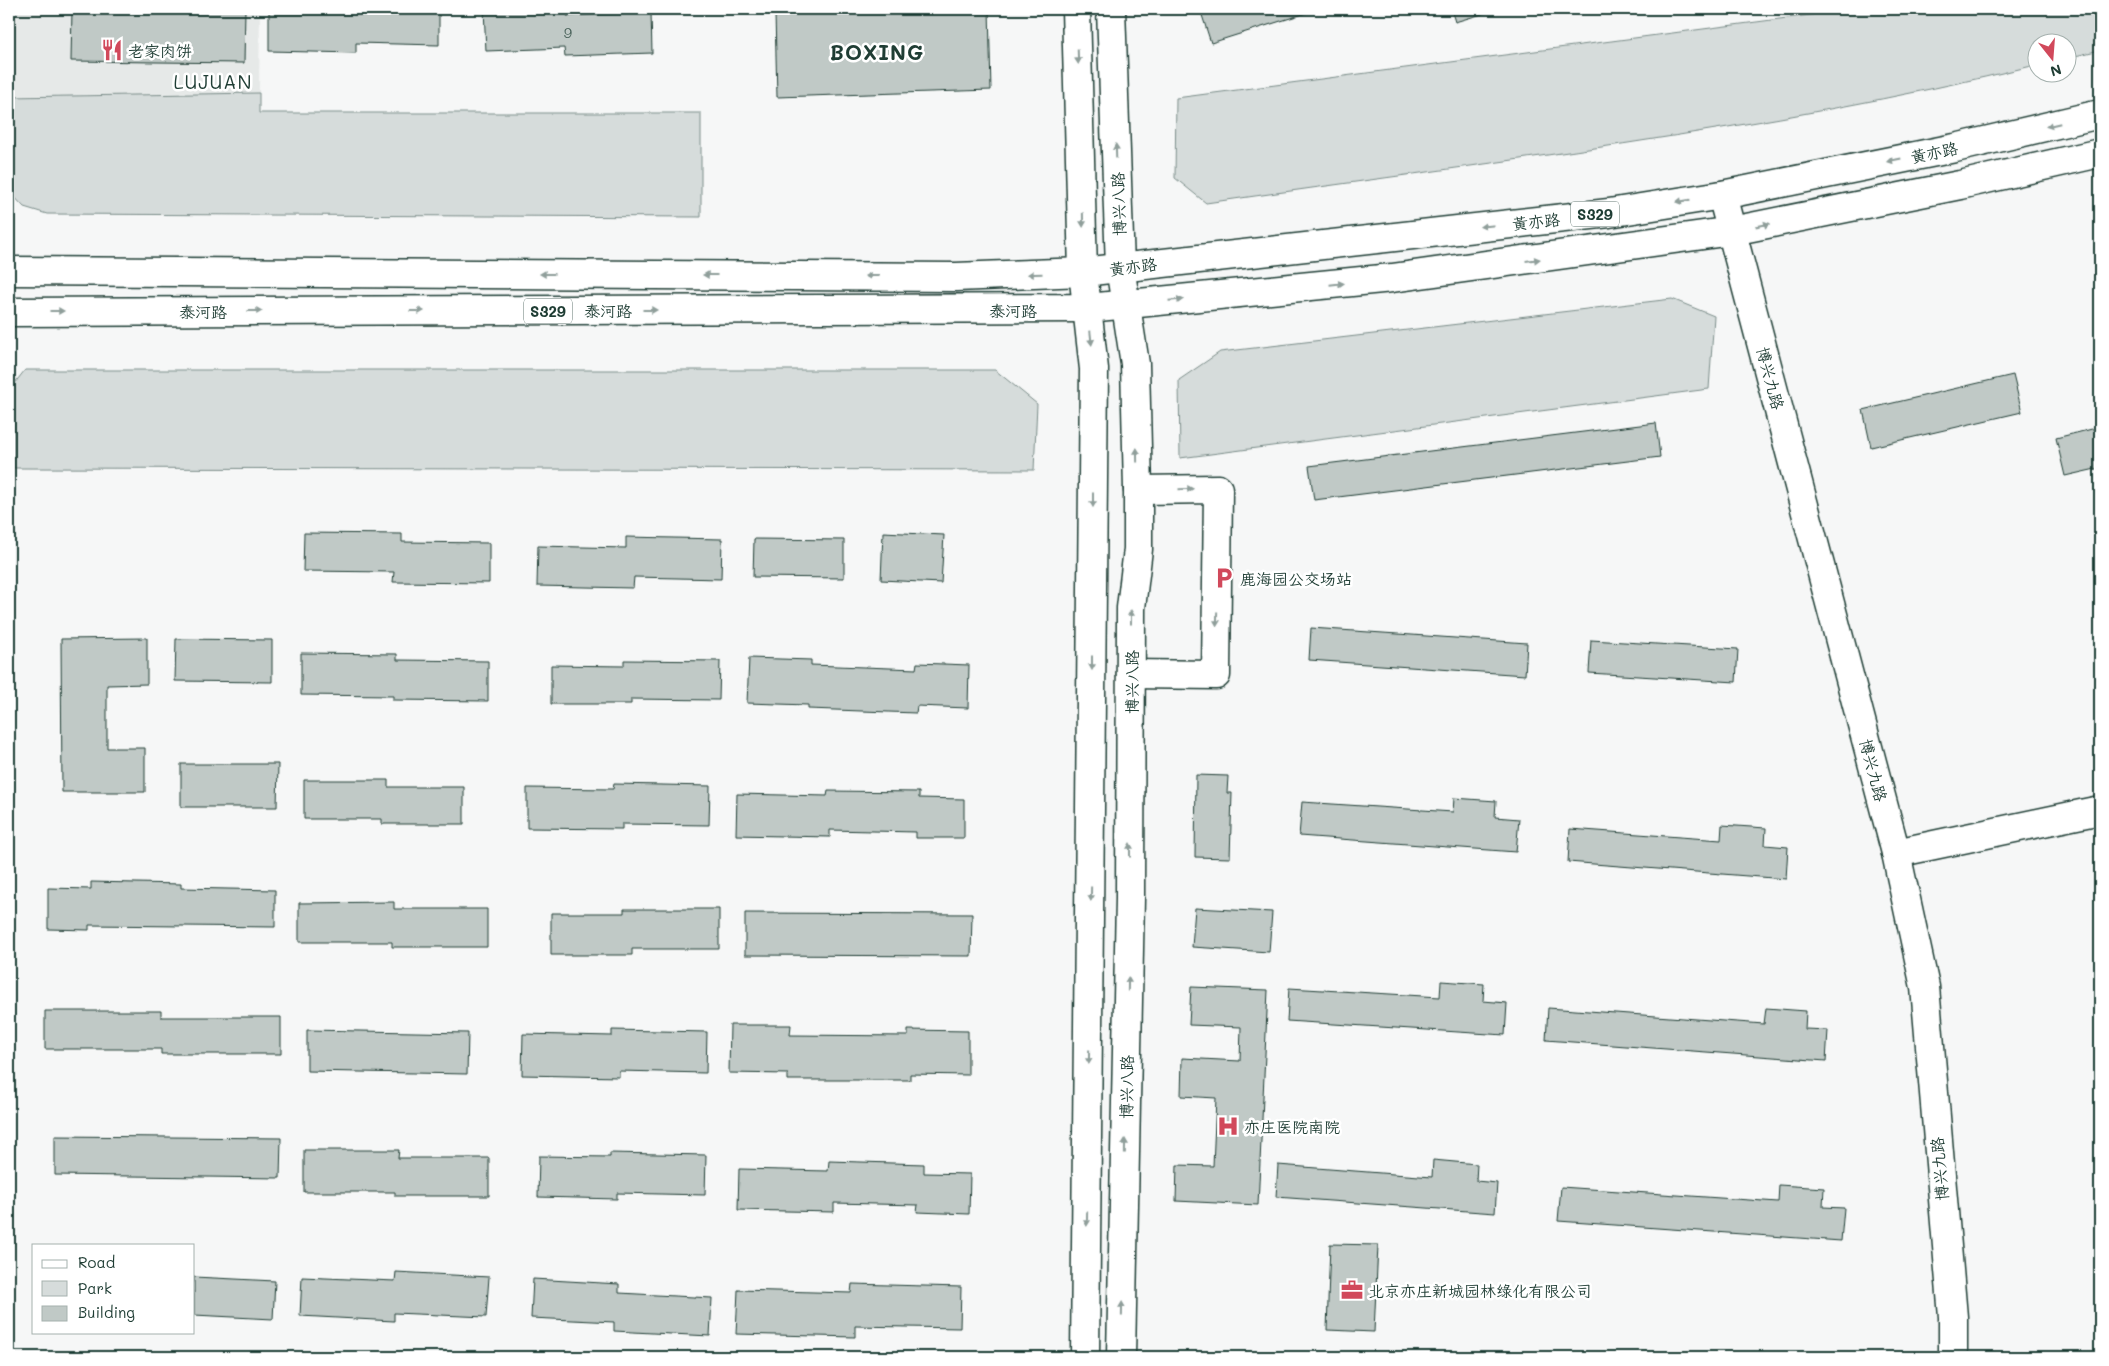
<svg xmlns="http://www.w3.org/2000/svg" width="2109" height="1366" viewBox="0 0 2109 1366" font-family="Mali,'LXGW WenKai TC',sans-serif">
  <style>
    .built { fill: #e6e9e8 }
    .green { fill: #d6dcdb; stroke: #7a8c88 }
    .building { fill: #c0c9c6; stroke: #1f3d34 }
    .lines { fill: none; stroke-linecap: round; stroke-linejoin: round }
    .minor-casing { stroke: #1f3d34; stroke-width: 31 }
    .major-casing { stroke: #1f3d34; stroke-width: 31 }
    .minor { stroke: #fff; stroke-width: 28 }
    .major { stroke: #fff; stroke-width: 28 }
    .oneway { fill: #8f9e9a }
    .labels { text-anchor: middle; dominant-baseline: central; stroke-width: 5; stroke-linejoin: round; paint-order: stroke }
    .number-label { font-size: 14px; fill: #476058 }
    .shield { fill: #fff; stroke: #627771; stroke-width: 1 }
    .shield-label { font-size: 15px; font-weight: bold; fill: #1f3d34 }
    .poi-label { font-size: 16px; fill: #1f3d34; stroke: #fff; text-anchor: start }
    .street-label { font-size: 16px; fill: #1f3d34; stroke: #fff }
    .quarter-label { font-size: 19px; letter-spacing: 1px; fill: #1f3d34; stroke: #fff }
    .district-label { font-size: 21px; font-weight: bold; letter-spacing: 1px; fill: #1f3d34; stroke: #fff }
  </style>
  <rect width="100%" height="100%" fill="#f6f7f7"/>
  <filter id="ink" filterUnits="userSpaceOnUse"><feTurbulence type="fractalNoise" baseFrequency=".02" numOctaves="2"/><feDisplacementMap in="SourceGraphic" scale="10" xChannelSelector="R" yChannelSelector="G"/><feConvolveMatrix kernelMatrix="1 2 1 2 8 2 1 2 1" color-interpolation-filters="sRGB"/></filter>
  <g filter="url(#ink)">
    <polygon class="built" points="9,9 260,9 259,93 9,97"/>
    <g class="green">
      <path d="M1856,9h244v41l-33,8 -1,-16h-30v23c-271,66 -553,98 -830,138l-31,-25 1,-80z"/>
      <polygon points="259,93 259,113 701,113 701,217 47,214 24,207 9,191 9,97"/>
      <polygon points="1672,299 1714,316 1709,389 1180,458 1179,380 1220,352"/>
      <polygon points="25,370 995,370 1037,404 1034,470 14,468 14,384"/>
    </g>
    <g class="building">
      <polygon points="72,9 245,9 244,63 71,61"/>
      <polygon points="353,9 439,9 439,45 356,43 356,53 269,51 269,10 353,11"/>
      <polygon points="484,9 567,9 567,16 651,12 652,53 565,56 564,48 486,51"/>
      <polygon points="941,9 989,9 991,90 777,97 775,14"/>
      <polygon points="1200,9 1319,9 1211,43"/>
      <polygon points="1451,9 1499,9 1455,22"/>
      <polygon points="2013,375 2022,412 1871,447 1863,410"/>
      <polygon points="1656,423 1660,457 1314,500 1309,466"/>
      <polygon points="2100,427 2100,468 2065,476 2056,438"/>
      <polygon points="883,532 944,535 941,583 881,580"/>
      <polygon points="304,533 402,534 402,542 489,543 489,583 393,582 394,572 303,571"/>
      <polygon points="626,537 722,539 721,579 634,577 633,588 537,586 538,546 626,548"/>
      <polygon points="754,539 844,540 844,578 753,577"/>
      <polygon points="1311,628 1527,643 1525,675 1309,660"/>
      <polygon points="147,638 147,684 107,685 107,748 145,748 145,792 62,792 61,639"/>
      <polygon points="176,639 272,640 272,682 175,681"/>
      <polygon points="1591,640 1738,649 1736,682 1589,673"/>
      <polygon points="301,653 397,654 397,660 488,661 488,701 393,700 393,696 301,695"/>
      <polygon points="749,658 811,660 811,665 916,669 917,663 969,665 968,708 917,706 916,713 808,709 808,705 747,703"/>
      <polygon points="624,660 720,661 719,700 631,699 631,704 551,704 551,665 624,666"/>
      <polygon points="181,764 278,764 277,807 181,807"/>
      <polygon points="1196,775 1228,776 1227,793 1232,793 1230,858 1195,857"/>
      <polygon points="304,780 388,780 388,787 464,787 464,824 382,824 382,819 304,819"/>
      <polygon points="614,784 710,786 709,825 622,824 622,829 527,828 527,788 613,789"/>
      <polygon points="828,791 919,792 919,798 964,799 964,838 916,838 916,832 830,830 830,837 736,835 737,794 827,796"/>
      <polygon points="1454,798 1496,801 1495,817 1519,819 1516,852 1299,836 1302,802 1453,812"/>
      <polygon points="1722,825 1766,828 1765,845 1788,847 1786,879 1568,862 1570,829 1721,840"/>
      <polygon points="91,882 181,884 181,888 275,890 275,927 89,925 89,930 48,929 48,888 91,889"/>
      <polygon points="394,902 394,909 487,909 487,947 392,947 392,942 299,942 299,903"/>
      <polygon points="1195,908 1272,912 1269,952 1192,947"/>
      <polygon points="624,909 719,909 719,949 632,949 632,955 551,955 551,913 624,913"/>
      <polygon points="745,913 972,914 971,956 745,955"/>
      <polygon points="1441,981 1484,984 1483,1001 1507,1003 1505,1035 1287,1021 1289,988 1440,997"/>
      <polygon points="1191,987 1268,990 1258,1205 1176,1201 1177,1165 1213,1166 1216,1098 1181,1096 1182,1058 1240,1061 1241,1027 1189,1025"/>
      <polygon points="1548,1008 1764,1024 1766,1008 1806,1011 1805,1029 1828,1030 1826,1061 1546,1040"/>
      <polygon points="45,1011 161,1011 161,1017 281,1017 281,1054 161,1054 161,1049 45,1049"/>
      <polygon points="730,1025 791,1025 790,1035 908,1036 908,1030 968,1031 968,1075 910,1074 910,1080 788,1080 788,1074 729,1073"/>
      <polygon points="307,1030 468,1033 467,1074 307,1071"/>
      <polygon points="612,1030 707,1032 706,1073 619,1071 619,1077 522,1075 523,1034 612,1036"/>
      <polygon points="55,1136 281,1138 280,1178 55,1175"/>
      <polygon points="304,1150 399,1150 398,1158 489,1158 489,1196 395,1196 395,1192 304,1192"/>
      <polygon points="610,1153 706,1155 705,1195 617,1193 617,1199 538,1197 539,1156 610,1157"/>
      <polygon points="1433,1160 1477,1164 1476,1181 1497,1183 1495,1213 1276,1197 1278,1165 1432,1177"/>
      <polygon points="829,1161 924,1164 924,1173 970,1174 969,1214 917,1212 918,1205 834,1203 834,1212 738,1210 739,1169 828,1171"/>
      <polygon points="1779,1185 1824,1188 1823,1207 1844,1208 1841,1241 1558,1221 1561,1187 1778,1202"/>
      <polygon points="1330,1244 1378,1245 1374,1332 1327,1330"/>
      <polygon points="396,1272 489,1277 486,1317 394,1313 394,1321 300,1316 302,1277 395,1281"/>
      <polygon points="194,1277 275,1281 273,1319 194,1315"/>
      <polygon points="533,1279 619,1284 619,1293 712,1298 710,1336 614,1331 614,1322 531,1318"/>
      <polygon points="852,1284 961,1287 960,1328 855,1326 855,1337 736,1334 738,1290 851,1293"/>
    </g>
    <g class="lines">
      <g class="minor-casing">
        <g id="minor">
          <polyline points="1076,9 1083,272 1094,369 1085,1357"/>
          <polyline points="1111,9 1120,267 1135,364 1138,490 1138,549 1131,608 1130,898 1121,1357"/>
          <polyline points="1722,195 1896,853 1925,987 1953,1317 1953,1357"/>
          <polyline points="1131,674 1216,675 1218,489 1138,490"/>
          <polyline points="1896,853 2100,810"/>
        </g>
      </g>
      <g class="major-casing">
        <g id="major">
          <polyline points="9,271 956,277 1083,272 1609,213 1722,195 1955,148 2100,114"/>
          <polyline points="9,312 1088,308 1392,278 1732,231 1960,185 2100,153"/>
        </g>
      </g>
      <use href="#minor" class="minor"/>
      <use href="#major" class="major"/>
    </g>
    <defs><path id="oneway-solid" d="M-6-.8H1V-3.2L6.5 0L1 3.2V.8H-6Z" transform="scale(1.25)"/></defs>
    <g class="oneway">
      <use href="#oneway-solid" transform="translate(1078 57) rotate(88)"/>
      <use href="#oneway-solid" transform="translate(2053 125) rotate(167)"/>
      <use href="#oneway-solid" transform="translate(1116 151) rotate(-92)"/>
      <use href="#oneway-solid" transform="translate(1894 160) rotate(168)"/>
      <use href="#oneway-solid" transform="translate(1683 201) rotate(171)"/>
      <use href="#oneway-solid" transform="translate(1083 220) rotate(89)"/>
      <use href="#oneway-solid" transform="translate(1763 225) rotate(-12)"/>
      <use href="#oneway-solid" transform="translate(1487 226) rotate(174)"/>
      <use href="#oneway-solid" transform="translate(1533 260) rotate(-7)"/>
      <use href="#oneway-solid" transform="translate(547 274) rotate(-180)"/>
      <use href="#oneway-solid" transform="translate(1035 274) rotate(178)"/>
      <use href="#oneway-solid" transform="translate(710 275) rotate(-180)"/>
      <use href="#oneway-solid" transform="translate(872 276) rotate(-180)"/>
      <use href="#oneway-solid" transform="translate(1337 284) rotate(-6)"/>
      <use href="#oneway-solid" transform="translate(1176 300) rotate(-5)"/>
      <use href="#oneway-solid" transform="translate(650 310)"/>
      <use href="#oneway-solid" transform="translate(57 311)"/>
      <use href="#oneway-solid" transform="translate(255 311)"/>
      <use href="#oneway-solid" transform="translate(417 311)"/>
      <use href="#oneway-solid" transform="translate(1091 338) rotate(84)"/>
      <use href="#oneway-solid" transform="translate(1137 455) rotate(-91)"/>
      <use href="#oneway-solid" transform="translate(1186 489) rotate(-1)"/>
      <use href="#oneway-solid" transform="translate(1093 500) rotate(90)"/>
      <use href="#oneway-solid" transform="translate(1131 617) rotate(-90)"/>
      <use href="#oneway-solid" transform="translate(1217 619) rotate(91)"/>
      <use href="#oneway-solid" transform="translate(1092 663) rotate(90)"/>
      <use href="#oneway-solid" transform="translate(1130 850) rotate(-90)"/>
      <use href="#oneway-solid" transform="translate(1091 894) rotate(91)"/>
      <use href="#oneway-solid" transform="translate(1128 984) rotate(-89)"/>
      <use href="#oneway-solid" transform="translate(1089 1057) rotate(91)"/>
      <use href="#oneway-solid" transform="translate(1125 1146) rotate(-89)"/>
      <use href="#oneway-solid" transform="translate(1087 1219) rotate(91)"/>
      <use href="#oneway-solid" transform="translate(1122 1309) rotate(-89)"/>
    </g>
  </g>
  <defs>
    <g id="restaurant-bare" transform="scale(1.725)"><path d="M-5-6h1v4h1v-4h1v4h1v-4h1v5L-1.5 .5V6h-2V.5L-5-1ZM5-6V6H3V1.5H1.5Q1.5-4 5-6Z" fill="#d1495b" stroke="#fff" stroke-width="2.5" paint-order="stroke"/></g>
    <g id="parking-bare" transform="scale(1.725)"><path d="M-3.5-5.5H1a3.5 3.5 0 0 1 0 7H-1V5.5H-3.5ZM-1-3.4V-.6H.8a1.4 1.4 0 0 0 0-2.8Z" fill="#d1495b" stroke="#fff" stroke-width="2.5" paint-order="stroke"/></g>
    <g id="hospital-bare" transform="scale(1.725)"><path d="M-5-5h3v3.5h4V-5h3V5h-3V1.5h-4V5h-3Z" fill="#d1495b" stroke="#fff" stroke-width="2.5" paint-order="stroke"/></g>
    <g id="office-bare" transform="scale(1.725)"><path d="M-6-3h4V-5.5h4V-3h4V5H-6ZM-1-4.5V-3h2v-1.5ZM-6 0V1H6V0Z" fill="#d1495b" stroke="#fff" stroke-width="2.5" paint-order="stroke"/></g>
  </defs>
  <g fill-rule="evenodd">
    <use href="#restaurant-bare" x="112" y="50"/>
    <use href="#parking-bare" x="1224" y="578"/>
    <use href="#hospital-bare" x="1228" y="1126"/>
    <use href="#office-bare" x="1352" y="1290"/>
  </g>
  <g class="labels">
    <g class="number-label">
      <text x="568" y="32">9</text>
    </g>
    <g class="shield">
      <rect x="1571" y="201.5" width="48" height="25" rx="4"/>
      <rect x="524" y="298.5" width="48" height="25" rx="4"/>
    </g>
    <g class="shield-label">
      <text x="1595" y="214">S329</text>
      <text x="548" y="311">S329</text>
    </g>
    <g class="poi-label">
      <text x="128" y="50">老家肉饼</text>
      <text x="1240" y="578">鹿海园公交场站</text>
      <text x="1244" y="1126">亦庄医院南院</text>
      <text x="1368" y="1290">北京亦庄新城园林绿化有限公司</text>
    </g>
    <g class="street-label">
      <text transform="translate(1934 152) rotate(-12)">黄亦路</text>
      <text transform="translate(1118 204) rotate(-92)">博兴八路</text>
      <text transform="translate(1536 221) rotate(-6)">黄亦路</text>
      <text transform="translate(1133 266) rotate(-7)">黄亦路</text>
      <text x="608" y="310">泰河路</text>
      <text x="1013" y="310">泰河路</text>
      <text x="203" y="311">泰河路</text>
      <text transform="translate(1771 378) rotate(75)">博兴九路</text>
      <text transform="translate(1131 682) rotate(-90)">博兴八路</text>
      <text transform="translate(1874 770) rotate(75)">博兴九路</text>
      <text transform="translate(1126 1087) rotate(-89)">博兴八路</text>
      <text transform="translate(1939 1169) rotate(-95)">博兴九路</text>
    </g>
    <g class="quarter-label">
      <text x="213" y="81">LUJUAN</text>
    </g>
    <g class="district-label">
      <text x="877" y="51">BOXING</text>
    </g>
  </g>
  <rect width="2109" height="1366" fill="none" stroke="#fff" stroke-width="30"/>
  <rect x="15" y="15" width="2079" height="1336" fill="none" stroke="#1f3d34" stroke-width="2" filter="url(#ink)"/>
  <rect x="32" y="1244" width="162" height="90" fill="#ffffff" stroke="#a5b1ae"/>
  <rect x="42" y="1260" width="25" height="8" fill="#ffffff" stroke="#a5b1ae"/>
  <text x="78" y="1268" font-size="15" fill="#1f3d34">Road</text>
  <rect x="42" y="1281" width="25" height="15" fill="#d6dcdb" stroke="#a5b1ae"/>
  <text x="78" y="1294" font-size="15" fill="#1f3d34">Park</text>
  <rect x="42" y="1306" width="25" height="15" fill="#c0c9c6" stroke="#a5b1ae"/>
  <text x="78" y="1318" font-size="15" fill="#1f3d34">Building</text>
  <g transform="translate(2052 58) rotate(163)"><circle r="24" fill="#ffffff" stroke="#a5b1ae"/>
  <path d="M0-4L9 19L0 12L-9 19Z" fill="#d1495b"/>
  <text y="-8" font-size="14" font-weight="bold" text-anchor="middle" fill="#1f3d34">N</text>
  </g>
</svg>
